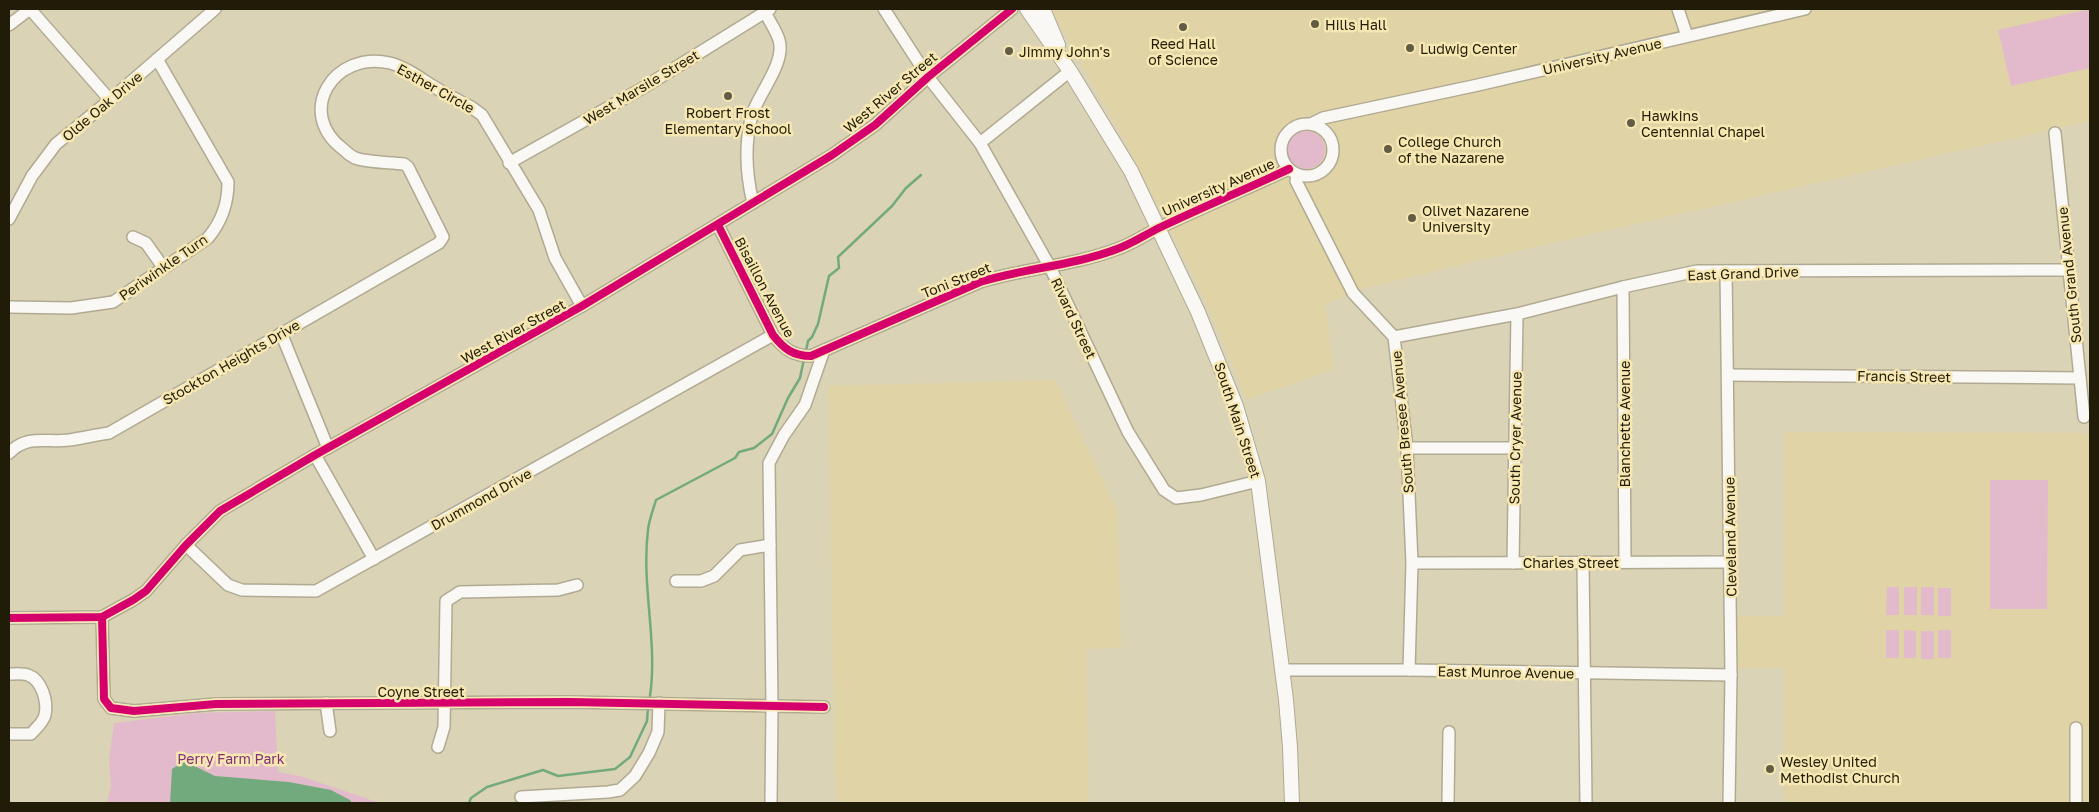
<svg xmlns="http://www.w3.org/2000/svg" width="2099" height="812" viewBox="0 0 2099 812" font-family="'Golos Text',sans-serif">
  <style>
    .built { fill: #e0d3a5 }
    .green { fill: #e3bacb }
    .water { fill: #73aa7d }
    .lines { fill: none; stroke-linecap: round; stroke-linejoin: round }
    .stream { stroke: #73aa7d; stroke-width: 2.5 }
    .minor-casing { stroke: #b0aa93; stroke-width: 14 }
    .major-casing { stroke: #b0aa93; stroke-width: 16 }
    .minor { stroke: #faf8f4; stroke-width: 11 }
    .major { stroke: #faf8f4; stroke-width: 14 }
    .cycleway-casing { stroke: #f7e8b3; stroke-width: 11 }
    .cycleway { stroke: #d6006c; stroke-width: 8 }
    .poi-dot { fill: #625c44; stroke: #f7e8b3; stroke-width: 2 }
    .labels { text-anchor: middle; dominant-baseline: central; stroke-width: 5; stroke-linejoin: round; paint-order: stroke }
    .poi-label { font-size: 14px; fill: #211c07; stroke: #f7e8b3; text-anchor: start }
    .street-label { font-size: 14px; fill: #211c07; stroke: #f7e8b3 }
    .park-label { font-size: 14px; fill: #822f76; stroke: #f7e8b3 }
  </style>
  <rect width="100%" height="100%" fill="#dbd3b6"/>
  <g class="built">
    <polygon points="1051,9 2090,9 2090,121 1534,247 1362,289 1325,304 1334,369 1246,400 1237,375 1197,282 1127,145"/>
    <polygon points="1055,380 1117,510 1121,648 1086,649 1088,803 836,803 828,386"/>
    <polygon points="1785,432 2090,433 2090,803 1784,803 1784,668 1734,668 1734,616 1785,616"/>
  </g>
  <g class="green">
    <polygon points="2090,9 2090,68 2011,86 1998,30"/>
    <circle cx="1306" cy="150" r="19"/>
    <polygon points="1990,480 2048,480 2047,609 1990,609"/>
    <polygon points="1887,587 1899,587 1899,615 1886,615"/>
    <rect x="1904" y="587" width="13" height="28"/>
    <rect x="1921" y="587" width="13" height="28"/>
    <rect x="1938" y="588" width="13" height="28"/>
    <rect x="1886" y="630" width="13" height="28"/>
    <polygon points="1904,630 1916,631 1916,658 1904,658"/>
    <rect x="1938" y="630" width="13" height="28"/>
    <rect x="1921" y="631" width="13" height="28"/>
    <polygon points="275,711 278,772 300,776 380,803 107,803 111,786 109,759 114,723 197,713"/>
  </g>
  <polygon class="water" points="184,761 215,776 289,782 331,790 350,800 352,803 170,803 172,769"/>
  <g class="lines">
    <g class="stream">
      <polyline points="806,351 808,341 812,337 818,324 829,276 839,268 838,257 892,206 906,188 921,175"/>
      <path d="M650,696c8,-55 -9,-110 -2,-166 1,-10 5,-20 8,-30l79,-42 4,-6 15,-4 18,-14 16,-36 12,-20 4,-19"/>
      <polyline points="469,803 471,798 487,787 543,770 558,776 615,769 630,757 647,721 648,707"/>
    </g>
    <g class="minor-casing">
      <g id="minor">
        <polyline points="30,9 110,100"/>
        <polyline points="884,9 928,77 980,143 1050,267 1128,432 1164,490 1176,498 1201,495 1258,481"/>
        <polyline points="1678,9 1687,36"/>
        <polyline points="9,25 30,9"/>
        <circle cx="1307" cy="150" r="26"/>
        <polyline points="1311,124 1323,118 1478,85 1805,9"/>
        <polyline points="2055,133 2084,417"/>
        <polyline points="980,143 1070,71"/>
        <polyline points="509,163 641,89 770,9"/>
        <polyline points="1297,175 1296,181 1353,293 1394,337 1407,448 1412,563 1409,670"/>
        <path d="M753,203c-7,-29 -9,-58 -1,-88 6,-21 34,-52 27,-75 -3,-10 -10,-19 -14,-28"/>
        <polyline points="9,219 32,176 56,144 110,100 215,9"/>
        <path d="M718,225l55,110c11,14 20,21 38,21l169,-74c45,-14 92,-16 137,-33 15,-5 29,-15 44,-22 42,-20 85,-38 128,-58"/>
        <polyline points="133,237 146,243 163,267"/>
        <polyline points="1726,271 1731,675 1729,803"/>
        <polyline points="1623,287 1625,562"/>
        <path d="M9,307l62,1 42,-6 95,-64c14,-17 20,-34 20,-56l-71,-123"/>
        <polyline points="281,333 328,448"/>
        <polyline points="1394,337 1517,314 1623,287 1697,271 2069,270"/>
        <polyline points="1728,375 2080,378"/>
        <polyline points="1407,448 1515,448"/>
        <path d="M9,453c19,-19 36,-10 60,-13 13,-2 27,-5 40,-7l330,-190 4,-6 -35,-70 -4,-3c-15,-2 -34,-1 -49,-6 -4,-2 -9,-6 -12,-9 -48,-36 -10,-99 47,-86 15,4 29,14 41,22 13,8 26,15 40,22l11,8 57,95 16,48 27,48"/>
        <polyline points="315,455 374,559"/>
        <polyline points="186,545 228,585 242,590 316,591 773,335"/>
        <polyline points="1583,562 1586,803"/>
        <polyline points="1412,563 1730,562"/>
        <polyline points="1513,563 1517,314"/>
        <polyline points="676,581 701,581 714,576 740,550 770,545"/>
        <polyline points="102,617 104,699 111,708 134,711 216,704 570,702 824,707"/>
        <polyline points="9,618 102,617 133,600 146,591 186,545 220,511 315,455 582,306 832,155 875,125 928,77 1012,9"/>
        <polyline points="1281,670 1409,670 1731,675"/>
        <path d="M9,674c6,0 14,-1 19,1 14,5 20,27 17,40 -2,8 -9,13 -14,19h-22"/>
        <polyline points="326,703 330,731"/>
        <polyline points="2076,728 2076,803"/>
        <polyline points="438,747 444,727 446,601 460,592 558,590 577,585"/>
        <polyline points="521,797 608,792 620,790 635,776 649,753 658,732 659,703"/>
        <polyline points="771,803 772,706 769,463 784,435 805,405 824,350"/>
        <polyline points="1448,803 1449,732"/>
      </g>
    </g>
    <g class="major-casing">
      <g id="major">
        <polyline points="1027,9 1070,71 1131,171 1198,312 1236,406 1258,481 1286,700 1290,747 1292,803"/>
        <polyline points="1043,9 1058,45"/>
      </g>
    </g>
    <use href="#minor" class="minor"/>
    <use href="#major" class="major"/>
    <g class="cycleway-casing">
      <g id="cycleway">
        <path d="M718,225l55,110c11,14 20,21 38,21l169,-74c45,-14 92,-16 137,-33 15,-5 29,-15 44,-22 42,-20 85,-38 128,-58"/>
        <polyline points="102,617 104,699 111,708 134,711 216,704 570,702 824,707"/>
        <polyline points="9,618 102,617 133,600 146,591 186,545 220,511 315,455 582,306 832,155 875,125 928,77 1012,9"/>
      </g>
    </g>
    <use href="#cycleway" class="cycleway"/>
  </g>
  <g class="poi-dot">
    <circle cx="1315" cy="24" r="5"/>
    <circle cx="1183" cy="27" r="5"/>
    <circle cx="1410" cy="48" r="5"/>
    <circle cx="1009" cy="51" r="5"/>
    <circle cx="728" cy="96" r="5"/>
    <circle cx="1631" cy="123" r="5"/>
    <circle cx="1388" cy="149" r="5"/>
    <circle cx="1412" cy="218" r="5"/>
    <circle cx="1770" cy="769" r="5"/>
  </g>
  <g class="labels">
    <g class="poi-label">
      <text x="1325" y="24">Hills Hall</text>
      <text x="1183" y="43" text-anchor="middle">Reed Hall<tspan x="1183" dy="16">of Science</tspan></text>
      <text x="1420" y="48">Ludwig Center</text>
      <text x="1019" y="51">Jimmy John's</text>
      <text x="728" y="112" text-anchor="middle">Robert Frost<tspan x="728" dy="16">Elementary School</tspan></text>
      <text x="1641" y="115">Hawkins<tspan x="1641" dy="16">Centennial Chapel</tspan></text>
      <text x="1398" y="141">College Church<tspan x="1398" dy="16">of the Nazarene</tspan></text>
      <text x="1422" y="210">Olivet Nazarene<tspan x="1422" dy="16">University</tspan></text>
      <text x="1780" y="761">Wesley United<tspan x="1780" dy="16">Methodist Church</tspan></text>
    </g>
    <g class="street-label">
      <text transform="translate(1602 56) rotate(-13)">University Avenue</text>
      <text transform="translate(641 87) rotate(-31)">West Marsile Street</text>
      <text transform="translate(436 88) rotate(29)">Esther Circle</text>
      <text transform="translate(890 92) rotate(-40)">West River Street</text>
      <text transform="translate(102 106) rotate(-40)">Olde Oak Drive</text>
      <text transform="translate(1218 187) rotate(-24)">University Avenue</text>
      <text transform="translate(163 267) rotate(-35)">Periwinkle Turn</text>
      <text transform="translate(1743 273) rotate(-2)">East Grand Drive</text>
      <text transform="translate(2069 275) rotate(-96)">South Grand Avenue</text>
      <text transform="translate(956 280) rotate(-22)">Toni Street</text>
      <text transform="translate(765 287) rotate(62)">Bisaillon Avenue</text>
      <text transform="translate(1074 318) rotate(65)">Rivard Street</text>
      <text transform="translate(513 331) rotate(-29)">West River Street</text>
      <text transform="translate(231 362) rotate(-30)">Stockton Heights Drive</text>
      <text transform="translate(1904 376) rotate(1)">Francis Street</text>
      <text transform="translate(1238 420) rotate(72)">South Main Street</text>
      <text transform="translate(1402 422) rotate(-95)">South Bresee Avenue</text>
      <text transform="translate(1624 424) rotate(-90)">Blanchette Avenue</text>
      <text transform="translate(1515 438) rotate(-89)">South Cryer Avenue</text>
      <text transform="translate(481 499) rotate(-29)">Drummond Drive</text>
      <text transform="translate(1730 537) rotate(-91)">Cleveland Avenue</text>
      <text x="1571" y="562">Charles Street</text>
      <text transform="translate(1506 672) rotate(1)">East Munroe Avenue</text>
      <text x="421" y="691">Coyne Street</text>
    </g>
    <g class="park-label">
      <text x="231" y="758">Perry Farm Park</text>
    </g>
  </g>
  <rect width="2099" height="812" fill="none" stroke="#211c07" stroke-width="20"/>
</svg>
